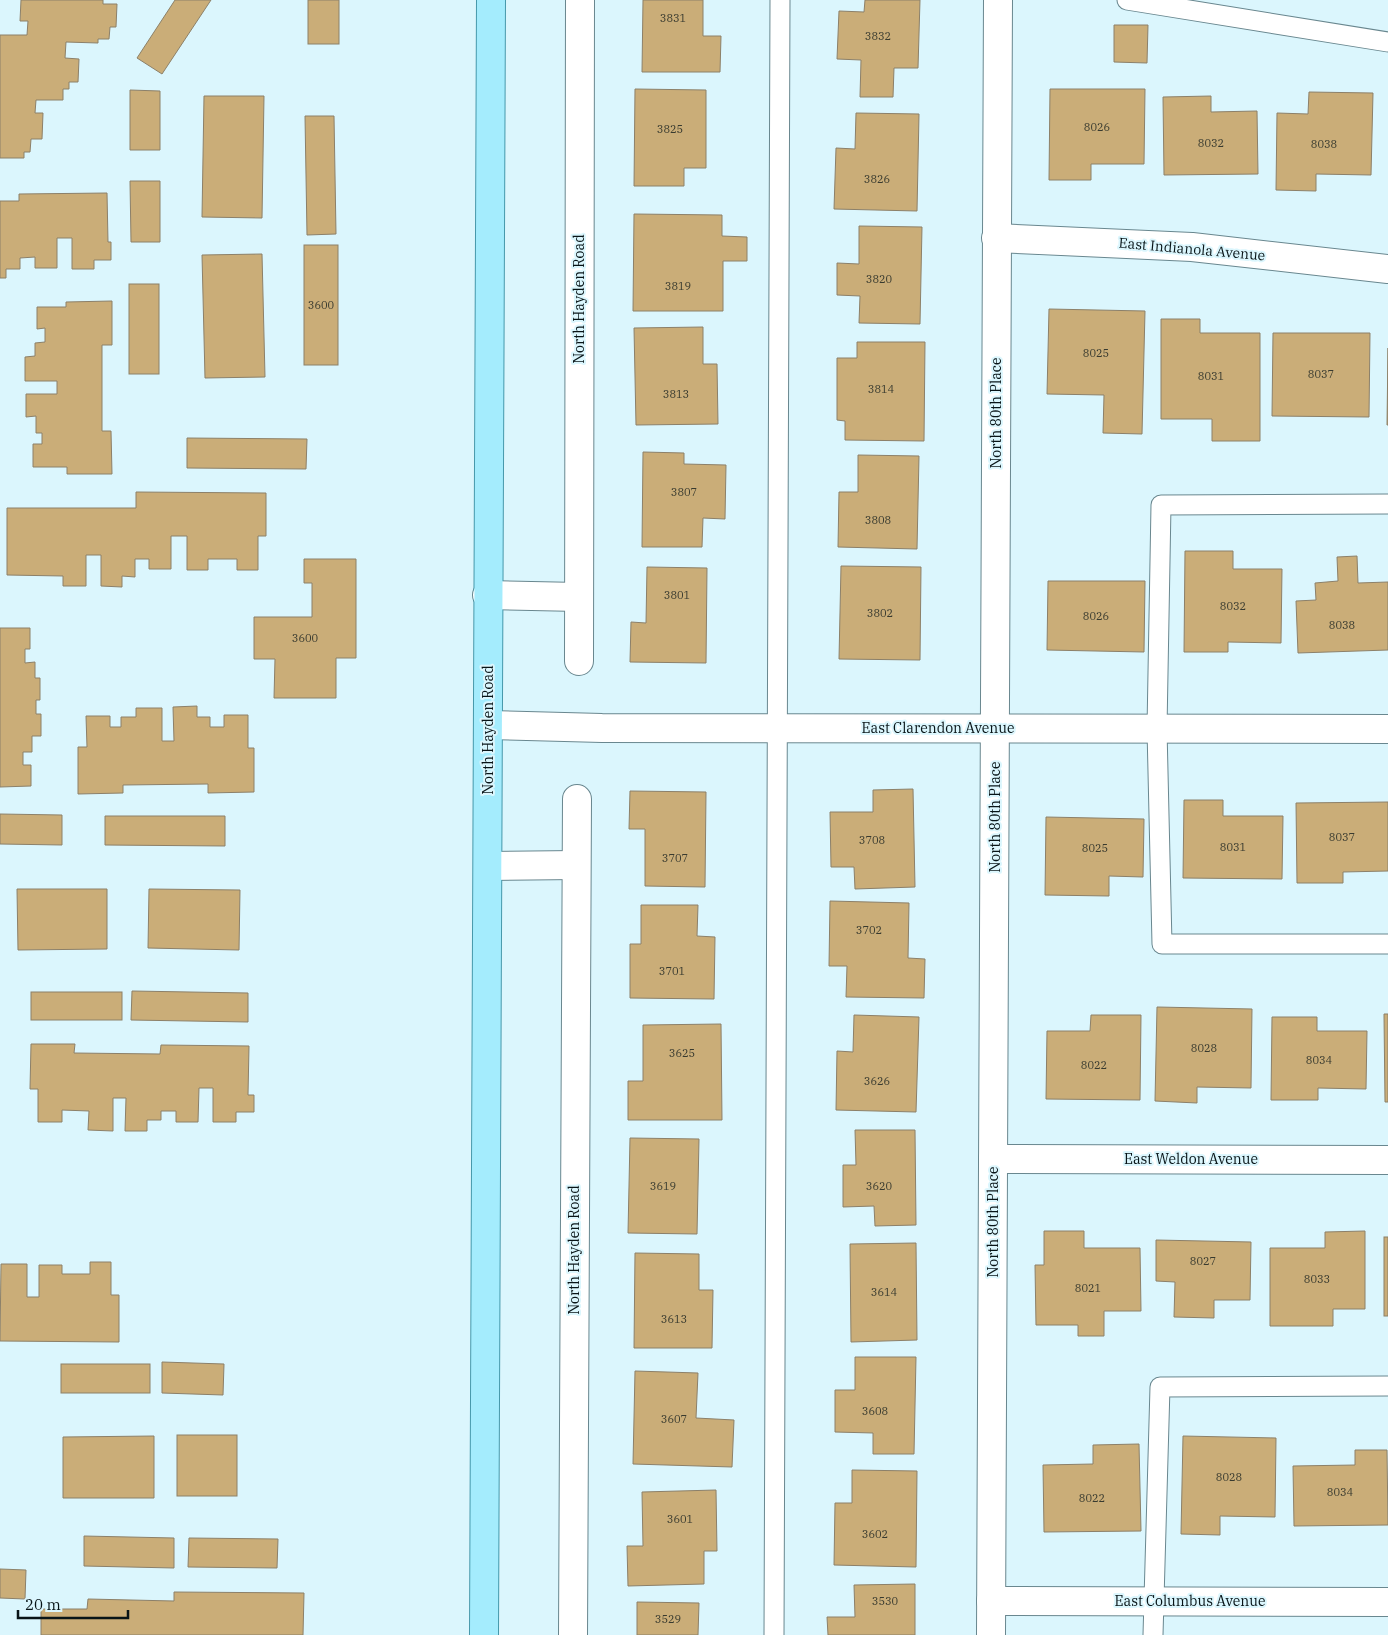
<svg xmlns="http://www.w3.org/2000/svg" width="1388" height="1635" viewBox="0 0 1388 1635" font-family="'IBM Plex Serif',serif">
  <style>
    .building { fill: #caad78; stroke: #8c8069 }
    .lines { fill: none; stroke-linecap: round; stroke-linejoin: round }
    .lane-casing { stroke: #69878f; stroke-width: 21 }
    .street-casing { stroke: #69878f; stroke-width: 30 }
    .primary-casing { stroke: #4698ab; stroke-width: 30 }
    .lane { stroke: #fff; stroke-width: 19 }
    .street { stroke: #fff; stroke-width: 28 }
    .primary { stroke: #a4ecfd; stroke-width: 28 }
    .labels { text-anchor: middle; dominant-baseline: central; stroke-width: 4; stroke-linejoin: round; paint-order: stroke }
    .number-label { font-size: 11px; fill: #383a2f }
    .street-label { font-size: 14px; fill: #081417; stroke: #dbf6fd }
  </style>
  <rect width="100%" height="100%" fill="#dbf6fd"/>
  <g class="building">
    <polygon points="21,0 103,0 103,4 117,4 116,27 110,27 109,39 98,39 98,43 66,42 65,58 79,59 78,82 69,82 69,89 63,89 63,100 36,100 35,113 43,113 42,139 31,139 30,152 24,152 24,158 0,158 0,35 27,35 28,21 20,21"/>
    <polygon points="175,0 211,0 162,74 137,58"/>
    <rect x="308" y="0" width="31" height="44"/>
    <polygon points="643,0 703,0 703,36 721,36 720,72 642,72"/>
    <polygon points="865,0 920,0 918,68 894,68 893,97 860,97 861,60 837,59 839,11 864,12"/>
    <polygon points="1114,25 1148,25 1147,63 1114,62"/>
    <polygon points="635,89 706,90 706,168 684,168 684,186 634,186"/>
    <polygon points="1050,89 1145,89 1144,164 1091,164 1091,180 1049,180"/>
    <polygon points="130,90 160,91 160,150 130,150"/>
    <polygon points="1309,92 1373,93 1371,175 1316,174 1316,191 1276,190 1277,113 1308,114"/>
    <polygon points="204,96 264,96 262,218 202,217"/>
    <polygon points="1211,96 1211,112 1257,111 1258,174 1164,175 1163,97"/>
    <polygon points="856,113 919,114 917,211 834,209 836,148 855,149"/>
    <polygon points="305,116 334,116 336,234 307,235"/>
    <polygon points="130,181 160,181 160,242 131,242"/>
    <polygon points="107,193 108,242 111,242 111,260 94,260 94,269 72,269 72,238 57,238 57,268 35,268 35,257 20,258 20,269 6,269 6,278 0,278 0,201 19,201 19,194"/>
    <polygon points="634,214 722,215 722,236 747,237 747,261 723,261 723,311 633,311"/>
    <polygon points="859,226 922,227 920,324 859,323 860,296 837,295 837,263 859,264"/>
    <rect x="304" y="245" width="34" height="120"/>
    <polygon points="262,254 265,377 205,378 202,255"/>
    <rect x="129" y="284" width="30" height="90"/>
    <polygon points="112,301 112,345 102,345 102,431 111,431 112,474 67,474 67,467 33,467 33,444 42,444 42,433 36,433 36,416 26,417 26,394 57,394 57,381 25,381 25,357 35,356 35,343 45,342 45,328 37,329 37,307 66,307 66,302"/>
    <polygon points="1049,309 1145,311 1142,434 1103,433 1104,395 1047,394"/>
    <polygon points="1161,319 1200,319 1200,333 1260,333 1260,441 1212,441 1212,419 1161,419"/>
    <polygon points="703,327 703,364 717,364 718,424 636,425 634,328"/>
    <polygon points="1273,333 1370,333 1369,417 1272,416"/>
    <polygon points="857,342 925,342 924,441 845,440 845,421 837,420 837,358 857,358"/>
    <polygon points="1388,348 1388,425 1387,425"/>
    <polygon points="187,438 307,439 306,469 187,468"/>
    <polygon points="643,452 684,453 684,464 726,465 725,519 703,518 702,547 642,547"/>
    <polygon points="858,455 919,456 917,549 838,547 839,492 858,492"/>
    <polygon points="136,492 266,493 266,536 258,536 258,570 237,570 237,559 208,559 208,570 187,570 187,536 171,536 171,569 149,569 149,559 135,559 135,577 122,576 122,587 101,586 101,555 86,555 86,586 63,586 63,576 7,575 7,508 136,508"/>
    <polygon points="1185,551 1233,551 1233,569 1282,569 1281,643 1228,642 1228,652 1184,652"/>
    <polygon points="1357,556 1358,583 1388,582 1388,650 1298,653 1296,601 1316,600 1315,583 1338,581 1337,557"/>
    <polygon points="304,559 356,559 356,658 336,658 336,698 274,698 275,659 254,659 254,617 312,617 312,583 304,583"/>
    <polygon points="841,566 921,567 920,660 839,659"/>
    <polygon points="647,567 707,568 706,663 630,662 631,622 646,623"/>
    <polygon points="1048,581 1145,581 1144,652 1047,650"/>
    <polygon points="0,628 30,628 30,649 25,649 25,663 35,662 35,678 40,678 40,700 36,700 36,714 41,714 41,736 32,736 32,752 23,752 23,765 31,765 31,786 0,787"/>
    <polygon points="197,706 197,717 210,717 210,727 224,727 224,715 248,715 248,748 254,748 254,792 208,793 208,784 123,785 123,793 78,794 78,747 87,747 86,716 110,716 110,727 121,727 121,717 136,717 136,708 162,708 162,741 174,741 173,707"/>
    <polygon points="913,789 915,887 855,889 854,867 831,867 830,812 873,812 873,790"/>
    <polygon points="630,791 706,792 705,887 645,886 645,829 629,829"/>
    <polygon points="1184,800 1223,800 1223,816 1283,816 1282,879 1183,878"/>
    <polygon points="1388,802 1388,871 1343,872 1343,883 1297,883 1296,803"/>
    <polygon points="0,814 62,815 62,845 0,844"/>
    <polygon points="105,816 225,816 225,846 105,845"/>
    <polygon points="1046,817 1144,819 1143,877 1109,876 1109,896 1045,895"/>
    <polygon points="17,889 107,889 107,949 18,950"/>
    <polygon points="149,889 240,890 239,950 148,948"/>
    <polygon points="830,901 909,903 908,958 925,959 924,998 846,997 847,966 829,966"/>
    <polygon points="641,905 698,905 697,936 715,937 714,999 630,998 630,944 641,944"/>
    <polygon points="132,991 248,993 248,1022 131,1020"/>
    <rect x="31" y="992" width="91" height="28"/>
    <polygon points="1157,1007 1252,1009 1251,1088 1197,1087 1197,1103 1155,1101"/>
    <polygon points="1384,1014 1388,1014 1388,1102 1385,1102"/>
    <polygon points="854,1015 919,1017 916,1112 836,1110 837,1051 853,1052"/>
    <polygon points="1091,1015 1141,1015 1140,1100 1046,1099 1047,1031 1090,1031"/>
    <polygon points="1272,1017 1317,1017 1317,1031 1367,1031 1366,1089 1318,1088 1318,1100 1271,1100"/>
    <polygon points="721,1024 722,1120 628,1120 628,1081 643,1081 643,1025"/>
    <polygon points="31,1044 75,1044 74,1053 160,1054 161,1045 249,1046 248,1095 254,1095 254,1112 236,1112 236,1122 213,1122 213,1088 199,1088 198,1122 176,1122 176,1111 161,1111 161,1120 147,1120 147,1131 125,1131 126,1098 113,1098 113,1131 88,1130 89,1111 62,1110 62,1122 38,1122 38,1089 30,1089"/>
    <polygon points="855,1130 915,1130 916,1225 875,1226 874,1206 843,1207 843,1165 856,1165"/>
    <polygon points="630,1138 699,1139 697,1234 628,1233"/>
    <polygon points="1044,1231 1084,1231 1084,1248 1140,1248 1141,1311 1104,1311 1104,1336 1078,1336 1078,1325 1036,1325 1035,1265 1044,1265"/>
    <polygon points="1365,1231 1365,1309 1333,1309 1333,1326 1270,1326 1270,1248 1325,1248 1325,1232"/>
    <rect x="1384" y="1237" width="4" height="79"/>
    <polygon points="1156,1240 1251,1242 1250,1300 1214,1300 1214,1318 1174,1317 1175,1282 1156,1281"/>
    <polygon points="916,1243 917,1340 851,1342 850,1244"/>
    <polygon points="635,1253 699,1254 699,1290 713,1290 712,1348 634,1348"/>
    <polygon points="90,1262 111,1262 111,1295 119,1295 119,1342 0,1341 1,1264 27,1264 27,1297 39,1297 39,1265 62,1265 62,1274 90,1274"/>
    <polygon points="855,1357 916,1357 914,1454 873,1454 873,1433 835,1432 835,1390 855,1390"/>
    <polygon points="162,1362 224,1364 223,1395 162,1393"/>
    <rect x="61" y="1364" width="89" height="29"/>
    <polygon points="635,1371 698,1373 696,1418 734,1420 732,1467 633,1464"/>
    <rect x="177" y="1435" width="60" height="61"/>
    <polygon points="154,1436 154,1498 63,1498 63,1437"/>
    <polygon points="1183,1436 1276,1438 1275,1517 1220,1516 1220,1535 1181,1534"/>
    <polygon points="1139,1444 1141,1531 1044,1532 1043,1465 1093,1464 1093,1445"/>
    <polygon points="1355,1450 1387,1450 1388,1525 1294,1526 1293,1466 1355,1465"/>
    <polygon points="852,1470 917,1471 916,1567 834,1565 835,1503 852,1503"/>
    <polygon points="716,1490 717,1551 704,1551 704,1584 628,1586 627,1546 643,1546 642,1492"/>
    <polygon points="84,1536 174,1538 174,1568 84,1566"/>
    <polygon points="189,1538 278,1539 277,1568 188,1567"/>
    <polygon points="0,1569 26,1570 25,1599 0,1598"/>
    <polygon points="915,1584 915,1635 828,1635 827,1617 855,1617 854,1585"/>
    <polygon points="174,1592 304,1593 303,1635 41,1635 41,1609 87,1609 88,1599 174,1601"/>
    <polygon points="637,1602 699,1603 698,1635 637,1635"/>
  </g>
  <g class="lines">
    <g class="lane-casing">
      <g id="lane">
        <polyline points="1127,0 1388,42"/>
        <polyline points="1388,504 1161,505 1157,729 1162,944 1388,944"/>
        <polyline points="774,1635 780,0"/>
        <polyline points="1153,1635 1160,1387 1388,1386"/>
      </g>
    </g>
    <g class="street-casing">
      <g id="street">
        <polyline points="996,238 1192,247 1388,269"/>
        <polyline points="487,595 579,597"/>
        <polyline points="579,661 580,0"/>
        <polyline points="489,725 602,728 1388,729"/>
        <polyline points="488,866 576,865"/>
        <polyline points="993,1159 1388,1160"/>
        <polyline points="991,1601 1388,1602"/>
        <polyline points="573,1635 577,799"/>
        <polyline points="991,1635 998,0"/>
      </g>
    </g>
    <g class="primary-casing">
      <polyline id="primary" points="484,1635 491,0"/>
    </g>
    <use href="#lane" class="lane"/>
    <use href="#street" class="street"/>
    <use href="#primary" class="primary"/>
  </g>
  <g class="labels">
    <g class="number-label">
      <text x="673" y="18">3831</text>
      <text x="878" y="36">3832</text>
      <text x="1097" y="127">8026</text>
      <text x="670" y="129">3825</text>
      <text x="1211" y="143">8032</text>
      <text x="1324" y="144">8038</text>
      <text x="877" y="179">3826</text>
      <text x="879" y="279">3820</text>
      <text x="678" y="286">3819</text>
      <text x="321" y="305">3600</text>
      <text x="1096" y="353">8025</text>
      <text x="1321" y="374">8037</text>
      <text x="1211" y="376">8031</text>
      <text x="881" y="389">3814</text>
      <text x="676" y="394">3813</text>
      <text x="684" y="492">3807</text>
      <text x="878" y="520">3808</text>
      <text x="677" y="595">3801</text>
      <text x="1233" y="606">8032</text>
      <text x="880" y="613">3802</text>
      <text x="1096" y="616">8026</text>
      <text x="1342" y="625">8038</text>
      <text x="305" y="638">3600</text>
      <text x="1342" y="837">8037</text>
      <text x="872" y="840">3708</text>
      <text x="1233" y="847">8031</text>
      <text x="1095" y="848">8025</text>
      <text x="675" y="858">3707</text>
      <text x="869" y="930">3702</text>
      <text x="672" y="971">3701</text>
      <text x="1204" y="1048">8028</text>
      <text x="682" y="1053">3625</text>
      <text x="1319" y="1060">8034</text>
      <text x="1094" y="1065">8022</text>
      <text x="877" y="1081">3626</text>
      <text x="663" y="1186">3619</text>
      <text x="879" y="1186">3620</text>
      <text x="1203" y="1261">8027</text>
      <text x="1317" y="1279">8033</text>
      <text x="1088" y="1288">8021</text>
      <text x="884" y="1292">3614</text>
      <text x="674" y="1319">3613</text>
      <text x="875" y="1411">3608</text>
      <text x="674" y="1419">3607</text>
      <text x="1229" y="1477">8028</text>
      <text x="1340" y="1492">8034</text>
      <text x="1092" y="1498">8022</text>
      <text x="680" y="1519">3601</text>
      <text x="875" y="1534">3602</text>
      <text x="885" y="1601">3530</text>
      <text x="668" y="1619">3529</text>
    </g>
    <g class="street-label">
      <text transform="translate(1192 249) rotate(5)">East Indianola Avenue</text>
      <text transform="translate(579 299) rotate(-90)">North Hayden Road</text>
      <text transform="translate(996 413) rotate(-90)">North 80th Place</text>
      <text x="938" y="728">East Clarendon Avenue</text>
      <text transform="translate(488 730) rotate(-90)">North Hayden Road</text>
      <text transform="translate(995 817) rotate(-90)">North 80th Place</text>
      <text x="1191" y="1159">East Weldon Avenue</text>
      <text transform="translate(993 1222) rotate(-90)">North 80th Place</text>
      <text transform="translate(574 1250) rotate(-90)">North Hayden Road</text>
      <text x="1190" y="1601">East Columbus Avenue</text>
    </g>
  </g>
  <path d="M18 1610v8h110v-8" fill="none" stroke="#081417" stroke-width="2.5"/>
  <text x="25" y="1610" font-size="15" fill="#081417" stroke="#dbf6fd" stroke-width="4" paint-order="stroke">20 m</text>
</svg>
